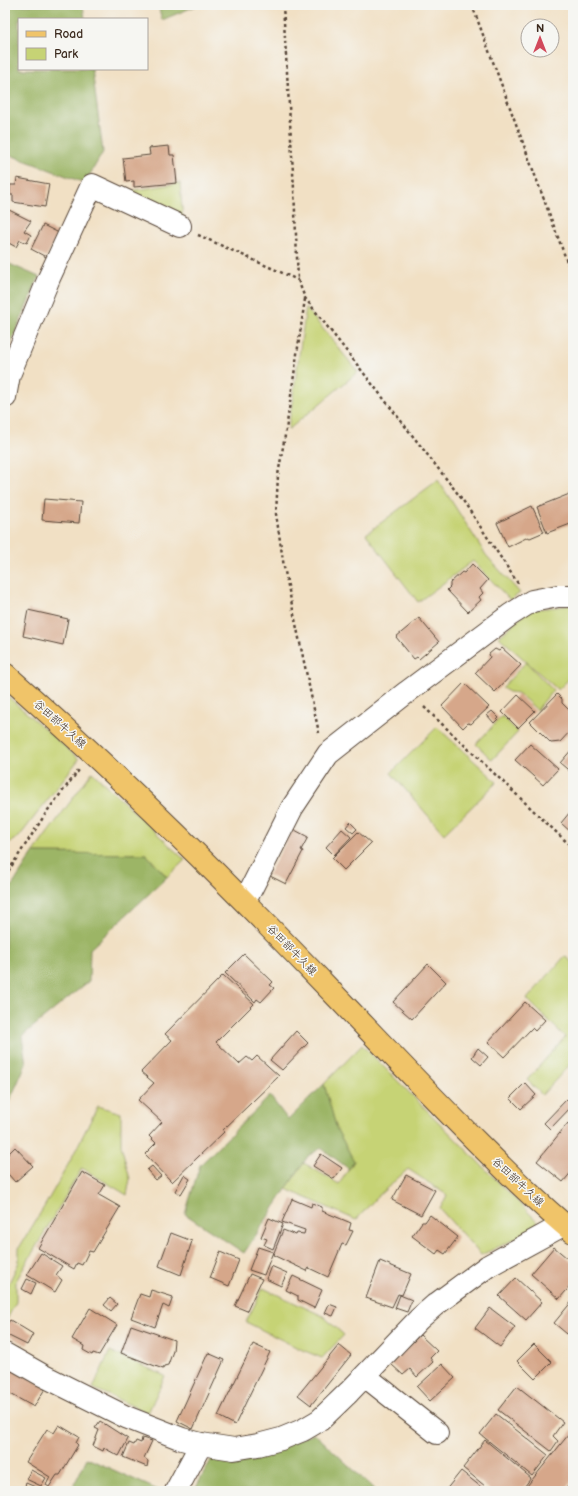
<svg xmlns="http://www.w3.org/2000/svg" width="578" height="1496" viewBox="0 0 578 1496" font-family="'Balsamiq Sans','Klee One',sans-serif">
  <style>
    .green { fill: #c6d375; stroke: #807e4a }
    .forest { fill: #9cb566; stroke: #6c7042 }
    .building { fill: #d6a78a }
    .lines { fill: none; stroke-linecap: round; stroke-linejoin: round }
    .minor-casing { stroke: #564537; stroke-width: 24 }
    .major-casing { stroke: #564537; stroke-width: 24 }
    .path { stroke: #564537; stroke-width: 2.5; stroke-dasharray: 3 3; stroke-linecap: butt }
    .minor { stroke: #fff; stroke-width: 22 }
    .major { stroke: #f0c469; stroke-width: 22 }
    .labels { text-anchor: middle; dominant-baseline: central; stroke-width: 3; stroke-linejoin: round; paint-order: stroke }
    .street-label { font-size: 11px; fill: #3b2a1e; stroke: #f6f6f2 }
  </style>
  <rect width="100%" height="100%" fill="#f6f6f2"/>
  <filter id="ink" filterUnits="userSpaceOnUse"><feTurbulence type="fractalNoise" baseFrequency=".025" numOctaves="2"/><feDisplacementMap in="SourceGraphic" scale="8" xChannelSelector="R" yChannelSelector="G"/><feConvolveMatrix kernelMatrix="1 2 1 2 8 2 1 2 1" color-interpolation-filters="sRGB"/></filter>
  <filter id="wash" filterUnits="userSpaceOnUse"><feTurbulence type="fractalNoise" baseFrequency=".012" numOctaves="4" result="noise"/><feDisplacementMap in="SourceGraphic" scale="16" xChannelSelector="R" yChannelSelector="G"/><feGaussianBlur stdDeviation="0.9" result="paint"/><feColorMatrix in="noise" values="0 0 0 0 0 0 0 0 0 0 0 0 0 0 0 0 0 1.4 0 .05"/><feComposite in="paint" operator="in"/></filter>
  <g filter="url(#wash)">
    <rect width="100%" height="100%" fill="#f1e0c4"/>
    <g class="green">
      <polygon points="180,183 183,220 130,191"/>
      <polygon points="306,308 358,372 288,430"/>
      <polygon points="438,480 486,555 520,593 510,600 473,561 418,602 366,534"/>
      <polygon points="573,605 573,675 558,690 499,637 529,610"/>
      <polygon points="526,662 553,690 537,710 518,693 509,692 502,688"/>
      <polygon points="5,694 79,759 19,837 5,845"/>
      <polygon points="502,716 518,732 492,760 476,744"/>
      <polygon points="437,727 497,782 444,834 391,773"/>
      <polygon points="92,772 185,860 167,877 146,854 33,853"/>
      <polygon points="565,956 573,963 573,1061 542,1095 527,1080 565,1037 527,999"/>
      <polygon points="362,1045 538,1222 536,1229 481,1255 440,1209 447,1195 408,1169 376,1198 356,1220 286,1189 304,1163 339,1184 354,1161 337,1130 324,1084"/>
      <polygon points="98,1106 121,1113 121,1145 130,1179 127,1195 82,1168 16,1281 16,1302 5,1323 5,1291 19,1262 19,1248 44,1207 69,1163"/>
      <polygon points="263,1288 323,1316 344,1335 322,1358 300,1349 246,1322"/>
      <polygon points="110,1351 165,1376 148,1413 93,1388"/>
    </g>
    <g class="forest">
      <polygon points="5,5 83,5 85,19 19,19 19,69 92,69 103,152 85,183 5,153"/>
      <polygon points="158,5 198,5 162,20"/>
      <polygon points="5,262 39,277 5,357"/>
      <polygon points="33,853 146,854 167,877 90,949 89,981 22,1036 26,1064 5,1111 5,897"/>
      <polygon points="324,1084 337,1130 354,1161 349,1169 321,1148 308,1156 244,1253 185,1214 200,1165 270,1096 288,1120"/>
      <polygon points="314,1433 376,1491 194,1491 211,1460 257,1455"/>
      <polygon points="87,1458 160,1491 71,1491"/>
    </g>
    <g id="blocks">
      <g class="building">
        <polygon points="169,146 170,155 174,155 177,183 134,187 134,181 126,182 123,158 150,155 149,148"/>
        <polygon points="17,178 49,184 45,207 13,202 13,195 10,195 10,185 16,185"/>
        <polygon points="5,208 31,221 24,231 31,235 27,243 20,240 16,247 5,241"/>
        <polygon points="43,225 59,233 46,257 31,249"/>
        <polygon points="572,493 573,497 573,523 547,533 537,507"/>
        <polygon points="44,499 81,502 79,523 42,520"/>
        <polygon points="532,506 544,532 530,538 528,537 508,547 497,523"/>
        <polygon points="472,564 488,580 480,589 483,593 479,597 481,600 468,612 447,590 450,587 450,583 462,572 464,573"/>
        <polygon points="28,610 68,619 63,645 23,636"/>
        <polygon points="419,618 439,642 419,659 417,657 414,659 396,637"/>
        <polygon points="502,648 521,665 495,692 475,673 490,657 489,654 495,649 499,651"/>
        <polygon points="464,683 489,707 471,724 468,723 463,728 442,706"/>
        <polygon points="557,694 562,699 562,703 573,714 573,728 560,742 551,743 530,722"/>
        <polygon points="518,695 535,711 518,728 502,712"/>
        <polygon points="492,711 499,718 494,723 487,715"/>
        <polygon points="530,744 558,769 543,785 515,760"/>
        <polygon points="573,748 573,774 560,763"/>
        <polygon points="570,812 573,813 573,834 561,823"/>
        <polygon points="350,822 357,829 353,833 346,827"/>
        <polygon points="293,829 308,837 301,850 303,851 286,884 268,875"/>
        <polygon points="342,829 351,837 334,855 326,847"/>
        <polygon points="358,832 371,843 344,870 332,858"/>
        <polygon points="244,954 273,982 270,985 274,988 261,1002 257,999 255,1002 225,973"/>
        <polygon points="428,964 446,982 412,1019 393,1002"/>
        <polygon points="223,975 254,1004 216,1042 239,1064 247,1057 252,1061 257,1056 279,1076 223,1130 224,1132 172,1182 145,1154 156,1143 149,1136 162,1122 138,1100 154,1083 141,1072 172,1040 165,1034"/>
        <polygon points="525,1002 545,1020 535,1031 532,1028 504,1057 488,1042"/>
        <polygon points="296,1031 308,1043 282,1070 270,1060"/>
        <polygon points="478,1048 488,1057 481,1065 472,1057"/>
        <polygon points="525,1083 536,1095 521,1109 510,1098"/>
        <polygon points="567,1099 573,1105 550,1129 544,1123"/>
        <polygon points="568,1123 573,1127 573,1170 563,1182 537,1161"/>
        <polygon points="15,1147 33,1166 15,1182 8,1174 5,1178 5,1157"/>
        <polygon points="321,1154 342,1168 334,1179 313,1166"/>
        <polygon points="152,1166 161,1176 156,1180 147,1170"/>
        <polygon points="82,1172 105,1185 99,1195 120,1207 93,1252 89,1251 82,1265 77,1263 74,1269 38,1248"/>
        <polygon points="184,1175 190,1179 181,1194 175,1191"/>
        <polygon points="406,1175 435,1190 421,1215 392,1200"/>
        <polygon points="292,1199 311,1207 312,1203 322,1207 322,1211 351,1223 349,1230 353,1231 346,1245 342,1244 328,1277 309,1268 307,1271 273,1255 283,1230 296,1235 297,1233 304,1234 305,1230 282,1222"/>
        <polygon points="430,1215 458,1237 445,1254 439,1250 436,1254 412,1236 422,1222 425,1222"/>
        <polygon points="269,1218 283,1224 273,1249 264,1245 267,1239 261,1237"/>
        <polygon points="171,1233 192,1241 181,1275 159,1266"/>
        <polygon points="258,1247 273,1252 264,1275 249,1270"/>
        <polygon points="554,1247 573,1263 573,1283 559,1299 531,1274"/>
        <polygon points="220,1252 239,1260 229,1286 210,1278"/>
        <polygon points="41,1253 62,1266 56,1275 62,1280 55,1292 27,1275"/>
        <polygon points="380,1261 411,1274 402,1295 398,1294 392,1307 366,1298"/>
        <polygon points="271,1266 287,1273 281,1286 266,1279"/>
        <polygon points="250,1274 262,1279 247,1311 235,1306"/>
        <polygon points="293,1276 322,1290 314,1308 298,1300 298,1296 286,1290"/>
        <polygon points="516,1278 542,1302 526,1320 499,1296"/>
        <polygon points="27,1279 36,1283 31,1294 22,1289"/>
        <polygon points="151,1290 173,1297 169,1308 163,1305 155,1327 131,1318 140,1294 149,1297"/>
        <polygon points="400,1295 412,1300 407,1312 395,1308"/>
        <polygon points="110,1298 117,1304 111,1311 104,1305"/>
        <polygon points="573,1300 573,1327 567,1334 554,1323"/>
        <polygon points="329,1304 337,1307 333,1316 325,1313"/>
        <polygon points="90,1308 117,1325 99,1355 93,1353 92,1355 83,1350 84,1346 72,1339"/>
        <polygon points="490,1308 515,1327 500,1347 475,1328"/>
        <polygon points="10,1320 33,1334 27,1345 5,1334 5,1327"/>
        <polygon points="131,1325 174,1340 173,1351 168,1365 164,1366 163,1369 121,1353"/>
        <polygon points="420,1335 437,1351 430,1358 433,1362 417,1377 410,1369 403,1375 391,1364"/>
        <polygon points="253,1344 270,1352 235,1425 218,1416"/>
        <polygon points="534,1344 552,1362 535,1379 517,1361"/>
        <polygon points="339,1345 351,1355 311,1405 298,1395"/>
        <polygon points="208,1353 224,1360 193,1429 177,1421"/>
        <polygon points="5,1364 46,1387 34,1407 5,1391"/>
        <polygon points="442,1364 455,1378 430,1401 417,1387"/>
        <polygon points="517,1386 563,1422 553,1436 558,1441 551,1451 498,1410"/>
        <polygon points="496,1414 548,1455 532,1476 480,1434"/>
        <polygon points="100,1421 128,1439 119,1456 104,1448 103,1451 93,1446 99,1430 95,1428"/>
        <polygon points="59,1425 79,1437 76,1443 78,1445 60,1475 57,1475 49,1487 46,1485 50,1477 26,1462 47,1429 54,1433"/>
        <polygon points="573,1429 573,1480 564,1491 523,1491"/>
        <polygon points="142,1438 152,1441 144,1458 148,1461 147,1467 123,1457 129,1443 134,1445 136,1441 141,1443"/>
        <polygon points="485,1440 531,1478 521,1491 491,1491 463,1468"/>
        <polygon points="31,1470 46,1478 41,1486 26,1479"/>
        <polygon points="461,1471 481,1487 478,1491 445,1491"/>
        <polygon points="26,1483 45,1491 23,1491"/>
      </g>
    </g>
  </g>
  <g filter="url(#ink)">
    <use href="#blocks" fill-opacity="0" stroke="#564537" stroke-width="1"/>
    <g class="lines">
      <g class="minor-casing">
        <g id="minor">
          <polyline points="5,397 9,375 49,278 92,185 180,226"/>
          <polyline points="245,901 292,808 328,754 407,692 510,615 532,601 558,596 573,596"/>
          <polyline points="5,1354 42,1375 126,1417 182,1439 201,1444 234,1449 258,1445 281,1439 303,1430 320,1420 349,1392 419,1319 435,1305 488,1266 563,1225"/>
          <polyline points="365,1376 437,1433"/>
          <polyline points="176,1491 201,1444"/>
        </g>
      </g>
      <g class="major-casing">
        <path id="major" d="M5,674c114,101 222,208 327,318 48,50 96,101 145,150 31,31 62,62 96,90"/>
      </g>
      <g class="path">
        <polyline points="283,5 294,189 298,280 305,298 462,499 519,585"/>
        <polyline points="472,5 573,278"/>
        <polyline points="198,235 298,280"/>
        <polyline points="305,299 286,430 278,475 276,514 284,567 319,733"/>
        <polyline points="424,707 573,848"/>
        <polyline points="5,876 48,810 79,770"/>
      </g>
      <use href="#minor" class="minor"/>
      <use href="#major" class="major"/>
    </g>
  </g>
  <g class="labels">
    <g class="street-label">
      <text transform="translate(60 724) rotate(42)">谷田部牛久線</text>
      <text transform="translate(292 950) rotate(46)">谷田部牛久線</text>
      <text transform="translate(518 1182) rotate(43)">谷田部牛久線</text>
    </g>
  </g>
  <rect width="578" height="1496" fill="none" stroke="#f6f6f2" stroke-width="20"/>
  <rect x="18" y="18" width="130" height="52" fill="#f6f6f2" stroke="#aba49d"/>
  <rect x="26" y="31" width="20" height="6" fill="#f0c469" stroke="#aba49d"/>
  <text x="54" y="38" font-size="12" fill="#3b2a1e">Road</text>
  <rect x="26" y="48" width="20" height="12" fill="#c6d375" stroke="#aba49d"/>
  <text x="54" y="58" font-size="12" fill="#3b2a1e">Park</text>
  <g transform="translate(540 38)"><circle r="19" fill="#f6f6f2" stroke="#aba49d"/>
  <path d="M0-3L7 15L0 10L-7 15Z" fill="#d1495b"/>
  <text y="-6" font-size="11" font-weight="bold" text-anchor="middle" fill="#3b2a1e">N</text>
  </g>
</svg>
